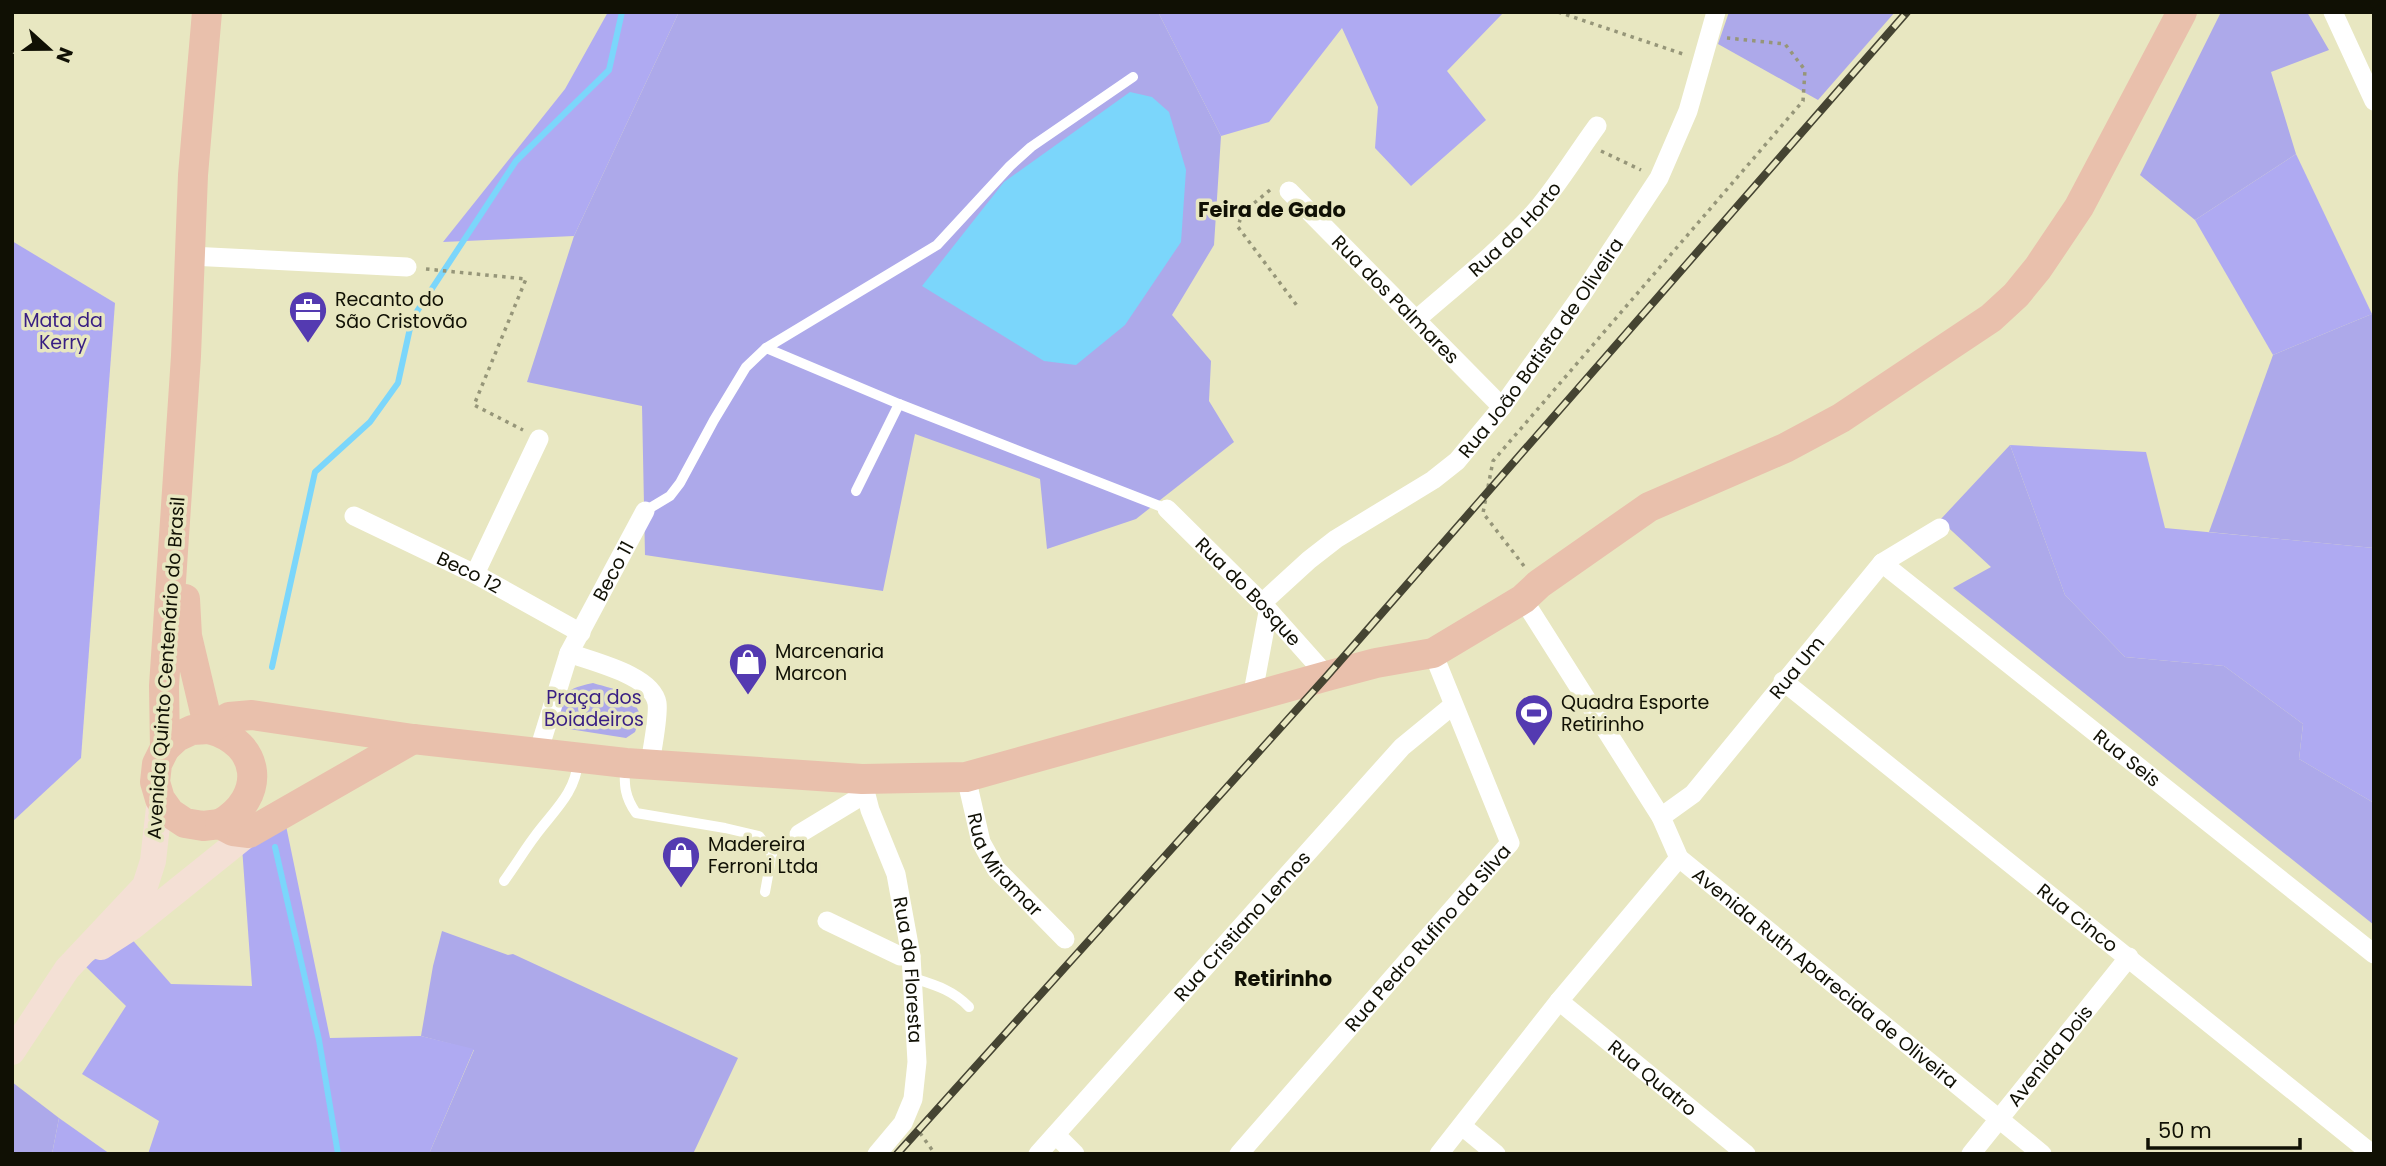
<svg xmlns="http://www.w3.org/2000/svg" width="2386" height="1166" viewBox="0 0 2386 1166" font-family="Poppins,sans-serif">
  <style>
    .green { fill: #ada9ea }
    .forest { fill: #afaaf2 }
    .water { fill: #7bd6fb }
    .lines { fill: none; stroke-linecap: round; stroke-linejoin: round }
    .stream { stroke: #7bd6fb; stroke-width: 6 }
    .path { stroke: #969679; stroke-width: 3.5; stroke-dasharray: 3.5 5; stroke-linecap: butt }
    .lane { stroke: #fff; stroke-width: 10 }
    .street { stroke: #fff; stroke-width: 19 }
    .secondary { stroke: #f4e0d5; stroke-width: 26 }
    .primary { stroke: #e9c0ac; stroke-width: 30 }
    .rail-casing { stroke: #454432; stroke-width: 8 }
    .rail { stroke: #e8e7c1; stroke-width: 5; stroke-dasharray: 16; stroke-linecap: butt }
    .labels { text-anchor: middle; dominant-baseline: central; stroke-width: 7; stroke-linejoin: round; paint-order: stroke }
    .street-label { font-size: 19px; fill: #101004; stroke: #e8e7c1 }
    .poi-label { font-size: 19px; fill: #101004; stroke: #e8e7c1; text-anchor: start }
    .park-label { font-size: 19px; fill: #381e83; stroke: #e8e7c1 }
    .neighbourhood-label { font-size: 21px; font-weight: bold; fill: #101004; stroke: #e8e7c1 }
  </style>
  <rect width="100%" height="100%" fill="#e8e7c1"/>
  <g class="green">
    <polygon points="679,12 1158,12 1221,136 1214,245 1172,315 1211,361 1209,401 1234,442 1136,519 1047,549 1040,479 915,434 883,591 645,555 642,406 527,382 574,236"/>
    <polygon points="1729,12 1895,12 1818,100 1718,44"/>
    <polygon points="2221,12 2307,12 2329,50 2271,72 2296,154 2195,220 2140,175"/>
    <polygon points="2372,314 2374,548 2209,532 2273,355"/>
    <polygon points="2010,445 2065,595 2125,657 2224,666 2303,724 2299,759 2374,803 2374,925 1953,588 1991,567 1940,520"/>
    <path d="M593,683c26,8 36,6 48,33l-6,16 -9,6 -76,-12c12,-29 9,-36 43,-43z"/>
    <polygon points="442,931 508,955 513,954 738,1058 693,1154 429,1154 474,1050 421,1036 433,966"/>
    <polygon points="12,1082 59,1118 52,1154 12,1154"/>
  </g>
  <g class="forest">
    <polygon points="608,12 679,12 574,236 443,242 565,89"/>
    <polygon points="1158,12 1504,12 1447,71 1486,120 1411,186 1375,148 1378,107 1342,28 1269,122 1221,136"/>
    <polygon points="2296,154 2372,314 2273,355 2195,220"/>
    <polygon points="12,241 115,303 81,758 12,822"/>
    <polygon points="2010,445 2146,452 2165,528 2374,548 2374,803 2299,759 2303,724 2224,666 2125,657 2065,595"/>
    <polygon points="284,816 330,1038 421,1036 474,1049 429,1154 148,1154 159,1121 82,1074 126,1006 85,966 129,936 171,984 252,986 242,847"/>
    <polygon points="59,1118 110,1154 52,1154"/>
  </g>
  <polygon class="water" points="1130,92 1152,97 1169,112 1186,170 1181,242 1125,325 1076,365 1044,361 922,286 1004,182"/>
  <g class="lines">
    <g class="stream">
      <polyline points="272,667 315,472 370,422 398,383 412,319 516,161 609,70 622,12"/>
      <polyline points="275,847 319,1040 338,1154"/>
    </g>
    <g class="path">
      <polyline points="1558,12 1686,55"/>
      <polyline points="1601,151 1641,170"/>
      <polyline points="1270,190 1242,213 1238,227 1298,307"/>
      <polyline points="426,269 526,279 474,405 523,430"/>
      <polyline points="1524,566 1483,513 1493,461 1803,101 1805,70 1785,44 1727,38"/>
      <polyline points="920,1133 935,1154"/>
    </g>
    <g class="lane">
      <polyline points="766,348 937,245 1010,166 1031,147 1133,77"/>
      <polyline points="856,491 899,404"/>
      <polyline points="645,511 670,496 680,483 714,420 746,367 766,348 899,404 1167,509"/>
      <path d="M625,767c-1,19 0,30 11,46l89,15 34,8 13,18 -7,38"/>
      <path d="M504,881c13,-18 24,-37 38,-54 17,-21 34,-38 36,-66"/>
      <path d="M913,978c22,7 40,12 56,29"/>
    </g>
    <g class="street">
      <polyline points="2333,12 2374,101"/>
      <path id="s1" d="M1289,191l213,216"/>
      <polyline points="190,256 407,267"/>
      <path id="s2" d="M1417,319c39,-34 81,-67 116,-105 24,-27 42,-58 64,-88"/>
      <path id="s3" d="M1167,509l95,94 65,73"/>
      <path id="s4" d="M354,516l121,58 106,59"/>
      <path id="s5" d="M1882,563l492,391"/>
      <polyline points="475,574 539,439"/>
      <path id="s6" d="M1523,599l138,218 18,41 363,296"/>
      <path id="s7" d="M1262,603l47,-43 27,-21 97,-59 24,-19 45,-54 81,-114 76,-115 29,-67 28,-99"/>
      <path d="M569,653c24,9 83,22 88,50 2,13 -5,46 -7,61"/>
      <path id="s8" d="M1783,681l589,473"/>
      <polyline points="1252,698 1268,612"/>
      <path id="s9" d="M538,753l31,-100 76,-142"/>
      <path id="s10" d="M966,777l15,65 15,27 69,70"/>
      <path id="s11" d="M862,779l8,31 26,64 15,82 6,106 -4,37 -10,24 -26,31"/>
      <path id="s12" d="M1661,817l32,-23 189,-231 58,-35"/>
      <polyline points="799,834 865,794"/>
      <polyline points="827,921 900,956 911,956"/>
      <path id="s13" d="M1559,1001l187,153"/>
      <polyline points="1462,1126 1496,1154"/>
      <polyline points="1056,1135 1075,1154"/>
      <path id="s14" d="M1038,1154l364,-407 50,-41"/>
      <path id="s15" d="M1239,1154l271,-311 -77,-190"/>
      <polyline points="1439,1154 1559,1001 1679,858"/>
      <path id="s16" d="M1971,1154l158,-197"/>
    </g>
    <g class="secondary">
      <polyline points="101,947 132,927 249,833"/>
      <polyline points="12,1052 67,969 145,886 153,861 160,799"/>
    </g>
    <g class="primary">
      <polyline points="207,12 193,175 186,356 164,686 165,748 157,764 155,782 160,799 170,813 185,823 203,826 220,824 233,831 249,833 413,739"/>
      <polyline points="185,599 187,636 209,729"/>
      <path d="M209,729c53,14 58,68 11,95"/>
      <polyline points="165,748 177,737 192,730 209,729 229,717 252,715 413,739 626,763 862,779 966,777 1327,676 1376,663 1433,653 1523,599 1539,584 1649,507 1785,448 1841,418 1991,318 2016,295 2038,268 2079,207 2182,12"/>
    </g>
    <g class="rail-casing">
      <polyline id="rail" points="897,1154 1327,676 1907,12"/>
    </g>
    <use href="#rail" class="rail"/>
  </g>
  <defs>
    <g id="office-pin" transform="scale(2.0125)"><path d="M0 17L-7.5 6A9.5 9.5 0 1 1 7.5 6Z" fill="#543ab1" stroke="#e8e7c1"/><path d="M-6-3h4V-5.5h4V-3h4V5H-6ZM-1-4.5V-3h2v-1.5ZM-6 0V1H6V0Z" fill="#fff"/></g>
    <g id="shop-pin" transform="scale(2.0125)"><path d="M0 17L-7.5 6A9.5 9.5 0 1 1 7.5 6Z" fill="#543ab1" stroke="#e8e7c1"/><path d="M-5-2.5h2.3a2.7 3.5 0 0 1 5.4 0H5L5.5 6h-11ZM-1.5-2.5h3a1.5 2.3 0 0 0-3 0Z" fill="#fff"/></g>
    <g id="stadium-pin" transform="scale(2.0125)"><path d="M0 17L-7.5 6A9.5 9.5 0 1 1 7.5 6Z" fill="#543ab1" stroke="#e8e7c1"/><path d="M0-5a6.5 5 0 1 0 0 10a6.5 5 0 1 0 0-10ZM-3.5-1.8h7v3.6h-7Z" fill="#fff"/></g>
  </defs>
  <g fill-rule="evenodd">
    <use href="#office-pin" x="308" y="310"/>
    <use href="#shop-pin" x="748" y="662"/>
    <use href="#stadium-pin" x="1534" y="713"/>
    <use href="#shop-pin" x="681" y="855"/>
  </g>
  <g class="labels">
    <g class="street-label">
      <text stroke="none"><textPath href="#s2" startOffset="133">Rua do Horto</textPath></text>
      <text stroke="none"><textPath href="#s1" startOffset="152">Rua dos Palmares</textPath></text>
      <text stroke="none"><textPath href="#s7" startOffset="383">Rua João Batista de Oliveira</textPath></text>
      <text stroke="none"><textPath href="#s4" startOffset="128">Beco 12</textPath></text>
      <text stroke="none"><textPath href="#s9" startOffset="198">Beco 11</textPath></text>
      <text stroke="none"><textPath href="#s3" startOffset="116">Rua do Bosque</textPath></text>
      <text stroke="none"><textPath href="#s12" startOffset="203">Rua Um</textPath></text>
      <text transform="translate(166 668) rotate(-86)">Avenida Quinto Centenário do Brasil</text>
      <text stroke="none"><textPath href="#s5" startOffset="313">Rua Seis</textPath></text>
      <text stroke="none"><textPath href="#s10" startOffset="98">Rua Miramar</textPath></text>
      <text stroke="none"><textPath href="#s8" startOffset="378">Rua Cinco</textPath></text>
      <text stroke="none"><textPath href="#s14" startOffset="306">Rua Cristiano Lemos</textPath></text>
      <text stroke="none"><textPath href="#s15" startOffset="287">Rua Pedro Rufino da Silva</textPath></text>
      <text stroke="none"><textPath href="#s11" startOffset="198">Rua da Floresta</textPath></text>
      <text stroke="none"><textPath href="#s6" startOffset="492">Avenida Ruth Aparecida de Oliveira</textPath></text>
      <text stroke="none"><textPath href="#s16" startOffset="126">Avenida Dois</textPath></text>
      <text stroke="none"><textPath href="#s13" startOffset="121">Rua Quatro</textPath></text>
    </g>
    <g class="poi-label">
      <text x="335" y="299">Recanto do<tspan x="335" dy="22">São Cristovão</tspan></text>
      <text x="775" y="651">Marcenaria<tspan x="775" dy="22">Marcon</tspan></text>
      <text x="1561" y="702">Quadra Esporte<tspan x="1561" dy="22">Retirinho</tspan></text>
      <text x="708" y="844">Madereira<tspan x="708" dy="22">Ferroni Ltda</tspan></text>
    </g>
    <g class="park-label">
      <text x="63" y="320">Mata da<tspan x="63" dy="22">Kerry</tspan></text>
      <text x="594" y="697">Praça dos<tspan x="594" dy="22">Boiadeiros</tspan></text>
    </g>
    <g class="neighbourhood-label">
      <text x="1272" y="209">Feira de Gado</text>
      <text x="1283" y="978">Retirinho</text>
    </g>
  </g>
  <rect width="2386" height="1166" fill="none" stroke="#101004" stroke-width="28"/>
  <g transform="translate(49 49) rotate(111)" stroke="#e8e7c1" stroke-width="5" paint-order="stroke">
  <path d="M0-5L12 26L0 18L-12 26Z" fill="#101004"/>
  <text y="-10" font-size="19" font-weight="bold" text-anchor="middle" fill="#101004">N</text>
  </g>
  <path d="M2148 1138v10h152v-10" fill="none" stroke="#101004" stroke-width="3.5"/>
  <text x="2158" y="1138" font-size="21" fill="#101004" stroke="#e8e7c1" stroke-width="5" paint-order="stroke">50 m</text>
</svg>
